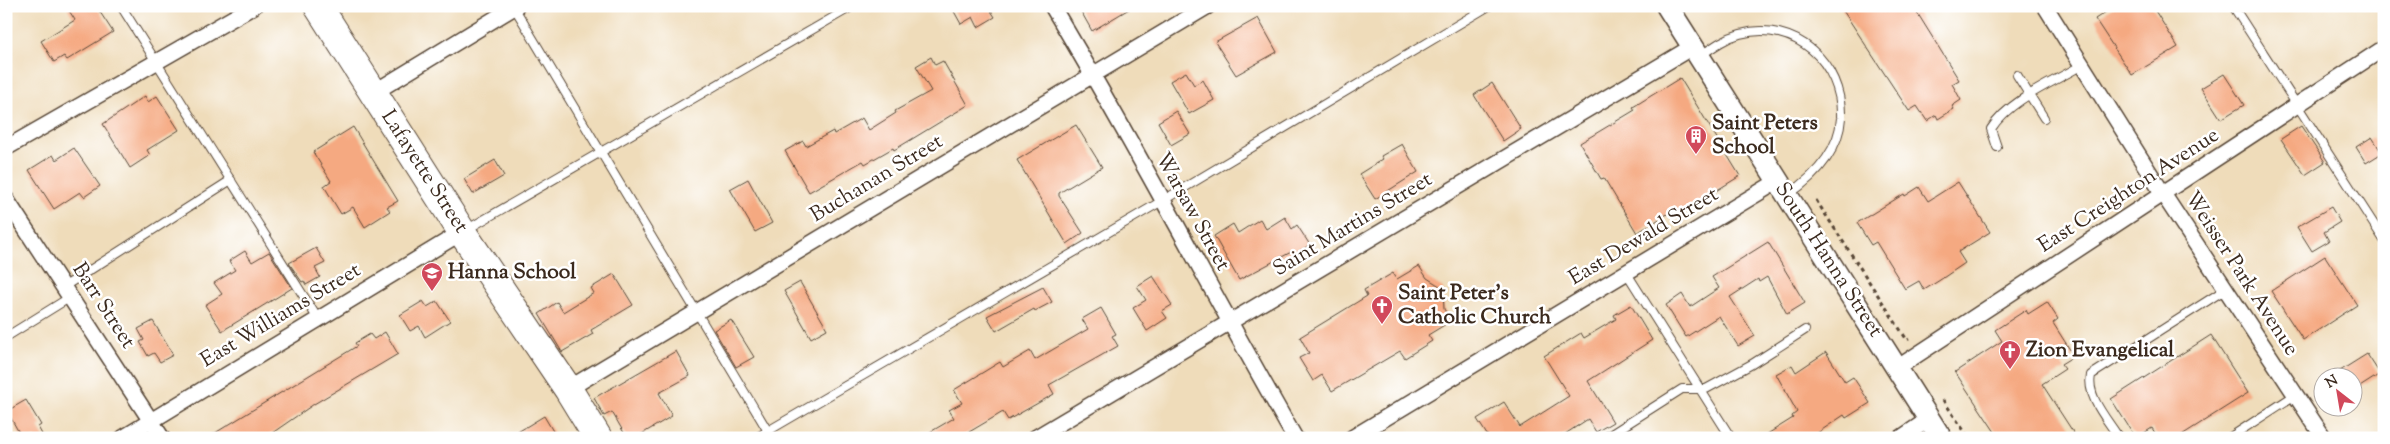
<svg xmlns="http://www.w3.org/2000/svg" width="2390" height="444" viewBox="0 0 2390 444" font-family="'Sorts Mill Goudy',serif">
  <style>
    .building { fill: #f5a981 }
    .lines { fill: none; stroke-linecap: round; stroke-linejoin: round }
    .lane-casing { stroke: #564535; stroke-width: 10 }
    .street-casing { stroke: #564535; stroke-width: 18 }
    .secondary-casing { stroke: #564535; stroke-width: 24 }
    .highway-casing { stroke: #564535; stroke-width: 30 }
    .path { stroke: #564535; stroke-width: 3; stroke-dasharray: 4 4; stroke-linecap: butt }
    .lane { stroke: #fff; stroke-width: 8 }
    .street { stroke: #fff; stroke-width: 15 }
    .secondary { stroke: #fff; stroke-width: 21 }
    .highway { stroke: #fff; stroke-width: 28 }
    .labels { text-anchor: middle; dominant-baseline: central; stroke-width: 5; stroke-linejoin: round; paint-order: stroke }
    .poi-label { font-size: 21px; font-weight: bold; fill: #3b2a1e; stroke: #fff; text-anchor: start }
    .street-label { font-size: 21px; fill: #3b2a1e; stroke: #fff }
  </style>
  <rect width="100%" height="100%" fill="#fff"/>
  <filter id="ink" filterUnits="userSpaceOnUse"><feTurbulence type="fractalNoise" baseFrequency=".02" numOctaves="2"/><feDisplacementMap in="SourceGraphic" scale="10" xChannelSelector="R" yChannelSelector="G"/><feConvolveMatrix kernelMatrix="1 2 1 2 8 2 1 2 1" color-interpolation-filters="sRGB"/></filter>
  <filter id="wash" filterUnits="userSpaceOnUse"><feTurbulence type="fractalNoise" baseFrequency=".0096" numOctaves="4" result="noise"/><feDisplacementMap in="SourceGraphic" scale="20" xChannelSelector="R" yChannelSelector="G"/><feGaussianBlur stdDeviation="1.12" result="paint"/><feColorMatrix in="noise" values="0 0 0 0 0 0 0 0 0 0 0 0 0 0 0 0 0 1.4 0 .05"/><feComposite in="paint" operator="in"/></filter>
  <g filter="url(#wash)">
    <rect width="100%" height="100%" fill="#efdcba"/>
    <g id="blocks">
      <g class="building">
        <polygon points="66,6 96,6 113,32 67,60 64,56 54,62 41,41 75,20"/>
        <polygon points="951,6 991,6 989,8 995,17 978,27 973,17 961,24"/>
        <polygon points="1078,6 1134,6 1092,31"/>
        <polygon points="1840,6 1913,6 1959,80 1952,84 1961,100 1952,106 1954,109 1938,119 1936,115 1927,121 1917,106 1909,111"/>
        <polygon points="2115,6 2152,6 2178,47 2132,75 2095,19"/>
        <polygon points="1258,18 1277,52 1236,75 1215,42"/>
        <polygon points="931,57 935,65 943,61 968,105 894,150 893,148 865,164 863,161 809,192 785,151 803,141 806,146 833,131 834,134 862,118 869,130 896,113 895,111 931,91 916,66"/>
        <polygon points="1186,72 1194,85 1203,80 1214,100 1189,114 1170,81"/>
        <polygon points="2224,74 2244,105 2221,119 2201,88"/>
        <polygon points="1680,78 1740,176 1680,213 1677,208 1637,233 1604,178 1601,179 1580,143 1635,110 1633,107"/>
        <polygon points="1492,83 1521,129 1503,141 1474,95"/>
        <polygon points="145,96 148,102 157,96 179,130 147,150 150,155 130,168 103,124"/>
        <polygon points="1176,111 1190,134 1171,145 1158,122"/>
        <polygon points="1076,125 1102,167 1059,193 1059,196 1083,233 1067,244 1017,160"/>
        <polygon points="2301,126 2325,162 2305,175 2281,139"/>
        <polygon points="353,127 398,201 387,207 390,211 365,227 353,207 341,214 324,186 331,181 313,152"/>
        <polygon points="2372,137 2382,153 2366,163 2356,147"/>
        <polygon points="1402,144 1418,172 1375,199 1359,174 1383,159 1381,156"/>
        <polygon points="74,148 100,186 84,197 80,192 54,209 29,170 53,155 56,160"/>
        <polygon points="495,160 504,176 473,194 464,179"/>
        <polygon points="748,179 772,223 755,232 730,189"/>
        <polygon points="1958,182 1990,232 1958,252 1965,263 1940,280 1924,290 1919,281 1905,289 1876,242 1871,245 1857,223 1904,194 1905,196 1919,187 1928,201"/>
        <polygon points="2331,207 2340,222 2324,232 2329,241 2312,251 2297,227"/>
        <polygon points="1285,217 1292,229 1297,225 1310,245 1295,254 1293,251 1239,280 1214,236 1233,224 1238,233 1260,219 1266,229"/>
        <polygon points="1768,242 1805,303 1787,314 1767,277 1759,282 1758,279 1730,297 1755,336 1738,346 1719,316 1686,337 1666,305 1682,294 1690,307 1719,288 1712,277"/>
        <polygon points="316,248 325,263 315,268 320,277 306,285 304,281 302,282 289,263"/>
        <polygon points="245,251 252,262 269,252 292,288 222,331 205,305 222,294 214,283 235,270 229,261"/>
        <polygon points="2325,256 2357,305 2303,340 2271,291"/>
        <polygon points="1419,266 1427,278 1443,288 1444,309 1451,321 1428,335 1432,341 1405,358 1400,351 1332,391 1322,375 1313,381 1299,358 1309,353 1300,337 1367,296 1364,290 1393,273 1397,279"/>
        <polygon points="614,274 633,305 591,330 593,334 562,352 539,314 557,302 563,312 594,293 591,288"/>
        <polygon points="1153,276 1172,305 1162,311 1167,318 1147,331 1133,308 1146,300 1137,286"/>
        <polygon points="800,282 827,329 811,338 784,291"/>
        <polygon points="1043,287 1052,302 1035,311 1034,309 996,331 987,316"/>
        <polygon points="423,301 427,307 437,301 450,321 425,337 419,326 410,331 400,315"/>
        <polygon points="2047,302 2058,319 2053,323 2074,356 2061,364 2065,369 2042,384 2077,438 1999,438 1955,372 2002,341 1995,330 2026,310 2028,314"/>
        <polygon points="1631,305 1652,340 1588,381 1613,422 1596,432 1588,419 1559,438 1489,438 1477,419 1504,402 1520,427 1569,396 1544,356 1581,333 1584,338 1616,319 1614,315"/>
        <polygon points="1101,308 1116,334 1112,336 1118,346 1049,385 1054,394 1008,420 1003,412 959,438 920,438 954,418 949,410 962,403 954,390 1000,362 1003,367 1030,351 1035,360 1088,329 1082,319"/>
        <polygon points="731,320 754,357 736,367 714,330"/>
        <polygon points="153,321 173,355 160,362 154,353 148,356 140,342 144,340 138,329"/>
        <polygon points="385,332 398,354 314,404 265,438 207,438 357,346 355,343 370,334 374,339"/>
        <polygon points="2211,335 2248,393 2177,438 2158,438 2152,428 2136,438 2111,399"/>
        <polygon points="676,351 690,376 659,393 672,416 635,438 627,438 612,412 604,416 594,398"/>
        <polygon points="1826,352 1845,382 1853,377 1870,403 1846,418 1844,415 1810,438 1761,438 1793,418 1792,416 1797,412 1776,374 1792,365 1796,372"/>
        <polygon points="2367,354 2380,374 2352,392 2352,376 2332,376"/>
        <polygon points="26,400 41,425 38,427 44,438 22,438 7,411"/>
        <polygon points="544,416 557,438 508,438"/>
      </g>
    </g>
  </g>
  <g filter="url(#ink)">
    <use href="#blocks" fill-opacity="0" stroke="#564535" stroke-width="1"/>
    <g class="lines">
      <g class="lane-casing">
        <g id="lane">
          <polyline points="121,6 318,319"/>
          <polyline points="2233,6 2384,240"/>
          <polyline points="514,7 772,438"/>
          <path d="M1700,56c13,-9 25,-18 40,-22 55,-15 103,29 101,84 -2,34 -27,59 -53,77"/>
          <polyline points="2017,75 2044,118"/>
          <path d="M1997,147l-6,-18c18,-29 63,-47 91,-64"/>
          <polyline points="466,230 853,6"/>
          <polyline points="1626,272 1731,438"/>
          <polyline points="65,286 231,180"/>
          <polyline points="6,337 72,296"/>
          <polyline points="756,438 1162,201 1489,6"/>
          <polyline points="1605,438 1682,389 1706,389 1752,364 1805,330"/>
          <path d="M2119,438c-11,-18 -33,-41 -28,-63l135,-86"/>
          <polyline points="2229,438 2295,395"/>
        </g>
      </g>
      <g class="street-casing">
        <g id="street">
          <path d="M1052,6c85,141 161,289 243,432"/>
          <polyline points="2045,6 2163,194 2324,438"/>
          <polyline points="373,93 516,6"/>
          <polyline points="6,148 254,6"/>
          <polyline points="6,199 162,438"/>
          <polyline points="1897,368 2384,48"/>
          <polyline points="568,389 1208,6"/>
          <polyline points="123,438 462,232"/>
          <polyline points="1035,438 1692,47"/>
          <polyline points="1352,438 1778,181"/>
          <polyline points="1901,438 1929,419"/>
        </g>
      </g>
      <g class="secondary-casing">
        <polyline id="secondary" points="1667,6 1941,438"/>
      </g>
      <g class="highway-casing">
        <polyline id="highway" points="318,6 462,232 568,389 598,438"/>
      </g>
      <g class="path">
        <polyline points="1816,200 1907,340 1909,339"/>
        <polyline points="1943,400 1969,438"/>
      </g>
      <use href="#lane" class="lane"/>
      <use href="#street" class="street"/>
      <use href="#secondary" class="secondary"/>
      <use href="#highway" class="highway"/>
    </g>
  </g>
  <defs>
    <g id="building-pin" transform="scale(1.125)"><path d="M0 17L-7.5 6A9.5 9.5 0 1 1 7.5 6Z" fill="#d1495b" stroke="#fff"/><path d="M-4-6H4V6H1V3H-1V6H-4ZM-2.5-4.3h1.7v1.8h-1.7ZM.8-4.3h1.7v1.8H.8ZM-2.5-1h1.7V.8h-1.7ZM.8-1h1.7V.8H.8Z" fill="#fff"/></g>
    <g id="school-pin" transform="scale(1.125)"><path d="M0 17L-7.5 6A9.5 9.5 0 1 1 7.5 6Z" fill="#d1495b" stroke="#fff"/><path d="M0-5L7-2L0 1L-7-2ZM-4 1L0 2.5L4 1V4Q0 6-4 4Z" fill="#fff"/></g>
    <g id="church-pin" transform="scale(1.125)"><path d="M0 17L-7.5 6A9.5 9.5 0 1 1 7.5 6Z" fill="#d1495b" stroke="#fff"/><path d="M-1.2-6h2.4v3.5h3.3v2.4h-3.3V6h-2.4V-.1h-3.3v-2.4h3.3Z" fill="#fff"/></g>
  </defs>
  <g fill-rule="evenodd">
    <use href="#building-pin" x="1696" y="136"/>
    <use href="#school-pin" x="432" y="273"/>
    <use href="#church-pin" x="1382" y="306"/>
    <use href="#church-pin" x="2010" y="351"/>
  </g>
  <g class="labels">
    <g class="poi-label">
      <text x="1712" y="124">Saint Peters<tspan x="1712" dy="24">School</tspan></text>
      <text x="448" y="273">Hanna School</text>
      <text x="1398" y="294">Saint Peter's<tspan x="1398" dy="24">Catholic Church</tspan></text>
      <text x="2026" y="351">Zion Evangelical</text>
    </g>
    <g class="street-label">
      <text transform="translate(424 172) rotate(57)">Lafayette Street</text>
      <text transform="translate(877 179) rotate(-31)">Buchanan Street</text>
      <text transform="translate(2129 191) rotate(-33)">East Creighton Avenue</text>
      <text transform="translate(1192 212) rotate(61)">Warsaw Street</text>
      <text transform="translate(1353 225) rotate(-31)">Saint Martins Street</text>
      <text transform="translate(1644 237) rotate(-31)">East Dewald Street</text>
      <text transform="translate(1828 260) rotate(57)">South Hanna Street</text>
      <text transform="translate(2241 274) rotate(57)">Weisser Park Avenue</text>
      <text transform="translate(103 306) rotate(57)">Barr Street</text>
      <text transform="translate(281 316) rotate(-31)">East Williams Street</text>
    </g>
  </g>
  <rect width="2390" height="444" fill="none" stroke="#fff" stroke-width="25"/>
  <g transform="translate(2338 392) rotate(329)"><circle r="24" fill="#ffffff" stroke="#b1aaa5"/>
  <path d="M0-4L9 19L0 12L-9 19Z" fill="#d1495b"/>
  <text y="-8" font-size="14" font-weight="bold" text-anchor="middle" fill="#3b2a1e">N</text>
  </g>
</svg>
